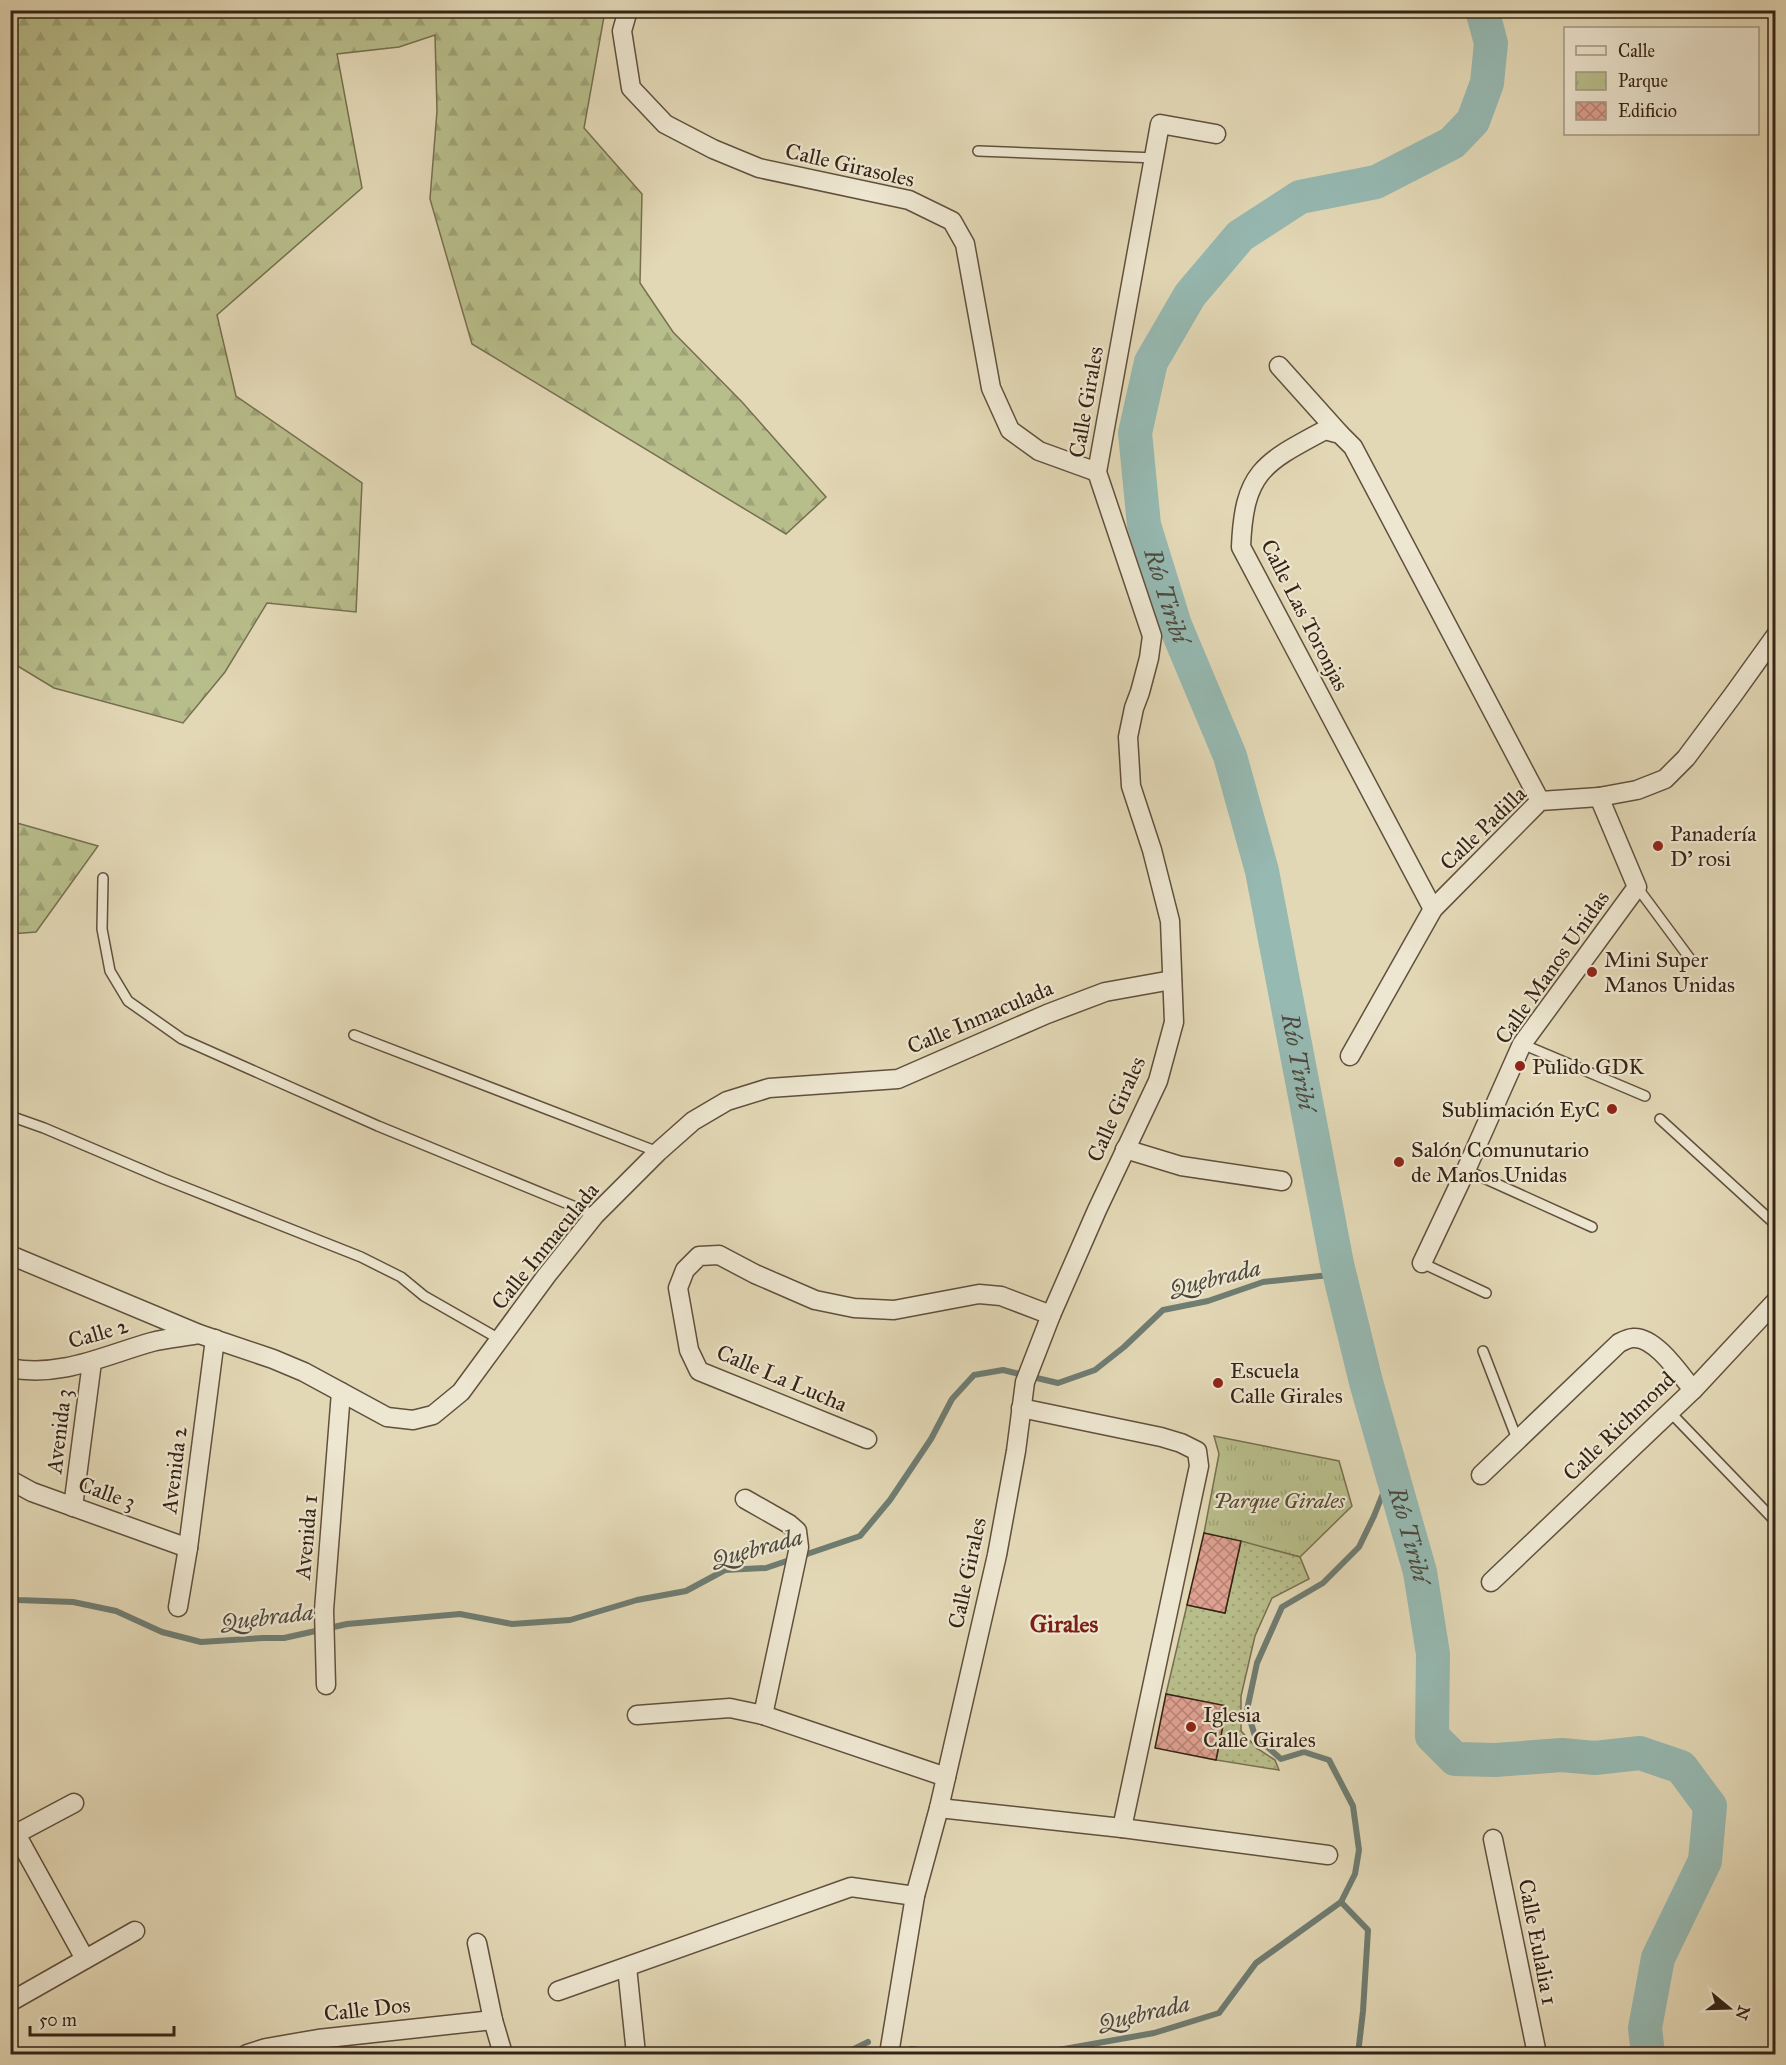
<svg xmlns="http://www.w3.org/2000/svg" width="1786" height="2065" viewBox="0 0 1786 2065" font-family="'IM FELL Great Primer',serif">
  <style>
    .forest { fill: url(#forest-firs); stroke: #767050; stroke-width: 1.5 }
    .park { fill: url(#park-tufts); stroke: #767050; stroke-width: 1.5 }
    .garden { fill: url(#garden-dots); stroke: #767050; stroke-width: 1.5 }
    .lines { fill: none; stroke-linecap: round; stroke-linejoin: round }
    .stream { stroke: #6f7d73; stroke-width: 6 }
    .river { stroke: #96b9b2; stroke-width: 34 }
    .building { fill: url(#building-cross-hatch); stroke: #352315; stroke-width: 1.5 }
    .service-casing { stroke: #60503d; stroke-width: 12 }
    .minor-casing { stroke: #60503d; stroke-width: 21 }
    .service { stroke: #ede6d0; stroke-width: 9 }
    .minor { stroke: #ede6d0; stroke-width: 18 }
    .poi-dot { fill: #8f2418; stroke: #ede6d0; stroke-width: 2 }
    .labels { text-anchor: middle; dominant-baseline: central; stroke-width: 4.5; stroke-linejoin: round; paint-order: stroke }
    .street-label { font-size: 22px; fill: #352315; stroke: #ede6d0 }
    .poi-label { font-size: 22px; fill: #352315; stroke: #ede6d0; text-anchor: start }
    .park-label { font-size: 22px; font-style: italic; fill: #564a32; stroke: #ede6d0 }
    .water-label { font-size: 24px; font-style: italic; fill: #4d483c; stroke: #ede6d0 }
    .neighbourhood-label { font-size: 24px; font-weight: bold; fill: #7a1f14; stroke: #ede6d0 }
  </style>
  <defs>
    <pattern id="forest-firs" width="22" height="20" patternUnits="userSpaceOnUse" patternTransform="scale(1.5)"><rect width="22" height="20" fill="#b8be8b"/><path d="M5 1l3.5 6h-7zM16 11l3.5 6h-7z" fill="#9fa377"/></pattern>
    <pattern id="park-tufts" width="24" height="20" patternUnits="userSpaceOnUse" patternTransform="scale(1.5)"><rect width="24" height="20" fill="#b8be8b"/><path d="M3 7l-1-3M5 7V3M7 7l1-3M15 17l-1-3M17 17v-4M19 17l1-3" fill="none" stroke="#9fa377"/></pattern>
    <pattern id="garden-dots" width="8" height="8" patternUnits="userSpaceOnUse" patternTransform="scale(1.5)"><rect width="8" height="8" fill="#b8be8b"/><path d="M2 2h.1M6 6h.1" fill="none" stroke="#9fa377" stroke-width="1.8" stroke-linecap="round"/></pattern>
    <pattern id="building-cross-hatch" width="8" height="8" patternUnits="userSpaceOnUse" patternTransform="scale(1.5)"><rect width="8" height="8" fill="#dea090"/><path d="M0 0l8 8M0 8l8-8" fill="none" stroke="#b58274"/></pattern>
  </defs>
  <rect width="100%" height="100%" fill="#e3d8b6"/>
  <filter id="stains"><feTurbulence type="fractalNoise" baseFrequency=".00333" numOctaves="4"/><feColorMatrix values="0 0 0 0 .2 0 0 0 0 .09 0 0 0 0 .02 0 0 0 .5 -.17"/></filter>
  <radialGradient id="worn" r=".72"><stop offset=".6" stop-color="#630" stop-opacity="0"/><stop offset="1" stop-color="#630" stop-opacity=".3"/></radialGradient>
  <g class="forest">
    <polygon points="11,10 605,11 584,128 642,194 640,283 673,332 742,402 826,497 786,534 472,344 430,199 437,111 435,35 399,47 337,54 362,188 217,315 236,396 362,483 356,612 267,603 225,672 183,723 54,688 11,662"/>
    <polygon points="10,821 98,846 36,932 11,934"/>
  </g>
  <polygon class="park" points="1214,1436 1339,1461 1352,1506 1300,1557 1204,1533 1219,1454"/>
  <polygon class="garden" points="1241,1541 1300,1557 1309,1579 1272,1598 1255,1636 1241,1696 1241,1731 1258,1749 1275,1760 1279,1770 1216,1760 1226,1706 1166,1694 1187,1605 1225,1613"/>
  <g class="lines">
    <g class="stream">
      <polyline points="10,1598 18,1600 73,1602 116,1611 162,1632 201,1642 263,1638 284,1638 347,1624 460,1614 512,1624 570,1620 637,1600 686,1591 725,1570 766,1568 860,1536 890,1500 931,1439 952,1399 974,1375 1003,1370 1058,1383 1095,1370 1124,1347 1163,1310 1208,1301 1263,1282 1339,1274"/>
      <polyline points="1341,1902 1368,1930 1363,2011 1358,2054"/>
      <polyline points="911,2049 948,2054 1047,2052 1154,2033 1219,2013 1256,1963 1341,1902 1355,1874 1359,1850 1353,1806 1329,1760 1304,1752 1281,1759 1255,1736 1247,1710 1257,1663 1282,1607 1323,1583 1359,1547 1374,1516 1392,1471"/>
      <polyline points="844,2054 868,2042"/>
    </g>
    <path class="river" id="s1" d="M1482,10l9,33 -4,40 -14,38 -21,22 -76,39 -76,15 -60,39 -50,59 -39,67 -16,71 9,92 31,100 55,131 32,115 75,393 29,118 54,190 13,82 -1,82 23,23 40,1 67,-5 33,3 45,-5 41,14 29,39 -5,55 -47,97 -13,70 3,26"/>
  </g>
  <g class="building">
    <polygon points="1204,1533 1241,1541 1225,1613 1187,1605"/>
    <polygon points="1166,1694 1227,1706 1216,1760 1155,1748"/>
  </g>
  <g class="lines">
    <g class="service-casing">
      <g id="service">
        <polyline points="978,151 1156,158"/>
        <polyline points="103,878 102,929 110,971 128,1001 182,1039 378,1126 595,1215"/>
        <polyline points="1637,887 1691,960"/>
        <polyline points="354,1035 658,1152"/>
        <polyline points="1522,1044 1645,1096"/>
        <polyline points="10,1116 44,1128 164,1179 361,1257 401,1277 424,1296 501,1340"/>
        <polyline points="1660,1119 1776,1225"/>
        <polyline points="1466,1170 1592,1227"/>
        <polyline points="1422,1263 1486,1293"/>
        <polyline points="1483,1351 1517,1439"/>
        <polyline points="1670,1412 1776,1522"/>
      </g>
    </g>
    <g class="minor-casing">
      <g id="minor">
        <polyline points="628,10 622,31 631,88 665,124 713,149 759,168 909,200 952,221 965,244 991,388 1010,430 1039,451 1097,472"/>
        <polyline points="1279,366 1340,434"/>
        <path d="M1433,909l-192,-362c3,-75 22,-84 84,-117l15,4 13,13 187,354"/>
        <polyline points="1350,1056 1433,909 1540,801 1599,797 1637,790 1665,779 1686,758 1733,695 1776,635"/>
        <polyline points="1125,1149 1181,1166 1282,1181"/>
        <polyline points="10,1255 199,1334 273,1359 304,1372 387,1417 413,1420 433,1415 461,1392 547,1275 595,1215 658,1152 693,1121 727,1101 769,1088 898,1079 1047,1014 1105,992 1172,980"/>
        <polyline points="1422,1263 1466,1170 1522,1044 1637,887 1599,797"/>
        <path d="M10,1368c51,10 95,-13 142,-26 15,-4 32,-5 47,-8"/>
        <polyline points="1021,1408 1161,1437 1181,1443 1197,1451 1199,1466 1122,1828"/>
        <polyline points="867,1439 699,1371 689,1350 678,1288 685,1270 699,1256 719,1255 755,1274 815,1300 854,1308 894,1310 979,1294 1001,1296 1051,1315"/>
        <path d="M1481,1475l138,-132c4,-2 10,-5 14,-5 22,-2 47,36 60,52"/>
        <polyline points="10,1480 32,1492 188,1548"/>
        <polyline points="745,1499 789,1524 797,1531 799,1547 763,1715"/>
        <polyline points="73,1507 92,1362"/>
        <polyline points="1491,1582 1693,1390 1776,1301"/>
        <polyline points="178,1607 188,1548 215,1339"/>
        <polyline points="326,1685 324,1610 341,1392"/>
        <polyline points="637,1715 730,1708 763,1715 946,1777"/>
        <polyline points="939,1808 1122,1828 1328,1855"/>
        <polyline points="16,1834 85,1959"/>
        <polyline points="10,1837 74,1803"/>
        <polyline points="1493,1839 1537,2054"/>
        <polyline points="477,1943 493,2020 503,2054"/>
        <polyline points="627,1967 636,2054"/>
        <polyline points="558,1991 851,1887 915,1896"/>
        <polyline points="10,2002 135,1931"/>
        <polyline points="247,2054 266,2048 318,2039 493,2020"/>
        <polyline points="889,2054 915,1896 939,1808 997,1555 1016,1451 1025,1382 1051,1315 1097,1210 1158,1081 1174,1022 1170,921 1152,850 1131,786 1128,737 1134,708 1140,692 1149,658 1152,636 1097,472 1160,124 1216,134"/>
      </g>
    </g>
    <use href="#service" class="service"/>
    <use href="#minor" class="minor"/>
  </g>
  <g class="poi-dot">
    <circle cx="1658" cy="846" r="6"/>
    <circle cx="1592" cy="972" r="6"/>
    <circle cx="1520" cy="1066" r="6"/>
    <circle cx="1612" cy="1109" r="6"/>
    <circle cx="1399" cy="1162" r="6"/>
    <circle cx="1218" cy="1383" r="6"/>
    <circle cx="1191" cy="1727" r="6"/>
  </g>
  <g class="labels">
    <g class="street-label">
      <text transform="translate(850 165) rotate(13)">Calle Girasoles</text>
      <text transform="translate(1086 402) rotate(-80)">Calle Girales</text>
      <text transform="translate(1305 615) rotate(63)">Calle Las Toronjas</text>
      <text transform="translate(1483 828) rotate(-44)">Calle Padilla</text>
      <text transform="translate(1552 967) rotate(-55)">Calle Manos Unidas</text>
      <text transform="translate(980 1017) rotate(-23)">Calle Inmaculada</text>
      <text transform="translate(1116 1109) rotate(-66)">Calle Girales</text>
      <text transform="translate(545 1246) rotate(-51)">Calle Inmaculada</text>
      <text transform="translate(98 1333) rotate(-16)">Calle 2</text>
      <text transform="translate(782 1378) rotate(23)">Calle La Lucha</text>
      <text transform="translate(1619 1426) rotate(-44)">Calle Richmond</text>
      <text transform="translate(59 1431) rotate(-83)">Avenida 3</text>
      <text transform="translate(174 1470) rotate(-83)">Avenida 2</text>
      <text transform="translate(107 1493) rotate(20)">Calle 3</text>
      <text transform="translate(306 1537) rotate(-85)">Avenida 1</text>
      <text transform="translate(967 1573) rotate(-78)">Calle Girales</text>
      <text transform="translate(1538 1942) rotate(79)">Calle Eulalia 1</text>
      <text transform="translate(367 2009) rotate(-6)">Calle Dos</text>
    </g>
    <g class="poi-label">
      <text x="1670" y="833">Panadería<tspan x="1670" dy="25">D' rosi</tspan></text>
      <text x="1604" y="959">Mini Super<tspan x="1604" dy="25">Manos Unidas</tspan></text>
      <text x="1532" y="1066">Pulido GDK</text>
      <text x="1600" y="1109" text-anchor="end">Sublimación EyC</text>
      <text x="1411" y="1149">Salón Comunutario<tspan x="1411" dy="25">de Manos Unidas</tspan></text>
      <text x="1230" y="1370">Escuela<tspan x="1230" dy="25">Calle Girales</tspan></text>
      <text x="1203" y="1714">Iglesia<tspan x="1203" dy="25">Calle Girales</tspan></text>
    </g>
    <g class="park-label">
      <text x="1279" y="1500">Parque Girales</text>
    </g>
    <g class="water-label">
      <text stroke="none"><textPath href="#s1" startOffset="774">Río Tiribí</textPath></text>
      <text stroke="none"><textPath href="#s1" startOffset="1260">Río Tiribí</textPath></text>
      <text transform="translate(1215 1278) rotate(-14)">Quebrada</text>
      <text stroke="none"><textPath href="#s1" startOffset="1746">Río Tiribí</textPath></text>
      <text transform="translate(757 1548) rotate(-15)">Quebrada</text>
      <text transform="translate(267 1617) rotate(-7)">Quebrada</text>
      <text transform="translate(1144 2013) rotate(-13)">Quebrada</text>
    </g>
    <g class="neighbourhood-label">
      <text x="1064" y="1624">Girales</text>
    </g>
  </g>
  <rect width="1786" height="2065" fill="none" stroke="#e3d8b6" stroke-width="36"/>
  <rect x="12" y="12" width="1762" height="2041" fill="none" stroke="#352315" stroke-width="3"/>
  <rect x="18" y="18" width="1750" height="2029" fill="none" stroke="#352315" stroke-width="1.5"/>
  <rect x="1564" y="27" width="195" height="108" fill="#ede6d0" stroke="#a39885" stroke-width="1.5"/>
  <rect x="1576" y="46" width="30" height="9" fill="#ede6d0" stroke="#a39885" stroke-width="1.5"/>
  <text x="1618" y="57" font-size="18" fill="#352315">Calle</text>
  <rect x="1576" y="72" width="30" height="18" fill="url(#park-tufts)" stroke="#a39885" stroke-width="1.5"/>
  <text x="1618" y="87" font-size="18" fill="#352315">Parque</text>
  <rect x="1576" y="102" width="30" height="18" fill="url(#building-cross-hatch)" stroke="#a39885" stroke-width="1.5"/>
  <text x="1618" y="117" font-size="18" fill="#352315">Edificio</text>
  <g transform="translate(1729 2008) rotate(109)" stroke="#ede6d0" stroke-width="4.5" paint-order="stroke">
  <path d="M0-4.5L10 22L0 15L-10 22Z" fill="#352315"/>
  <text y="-9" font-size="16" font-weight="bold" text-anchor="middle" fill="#352315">N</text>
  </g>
  <path d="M30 2026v9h144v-9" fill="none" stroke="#352315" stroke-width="3"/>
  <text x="39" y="2026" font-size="18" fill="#352315" stroke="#ede6d0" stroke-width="4.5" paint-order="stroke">50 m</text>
  <rect width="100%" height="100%" filter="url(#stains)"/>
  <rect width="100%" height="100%" fill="url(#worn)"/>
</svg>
